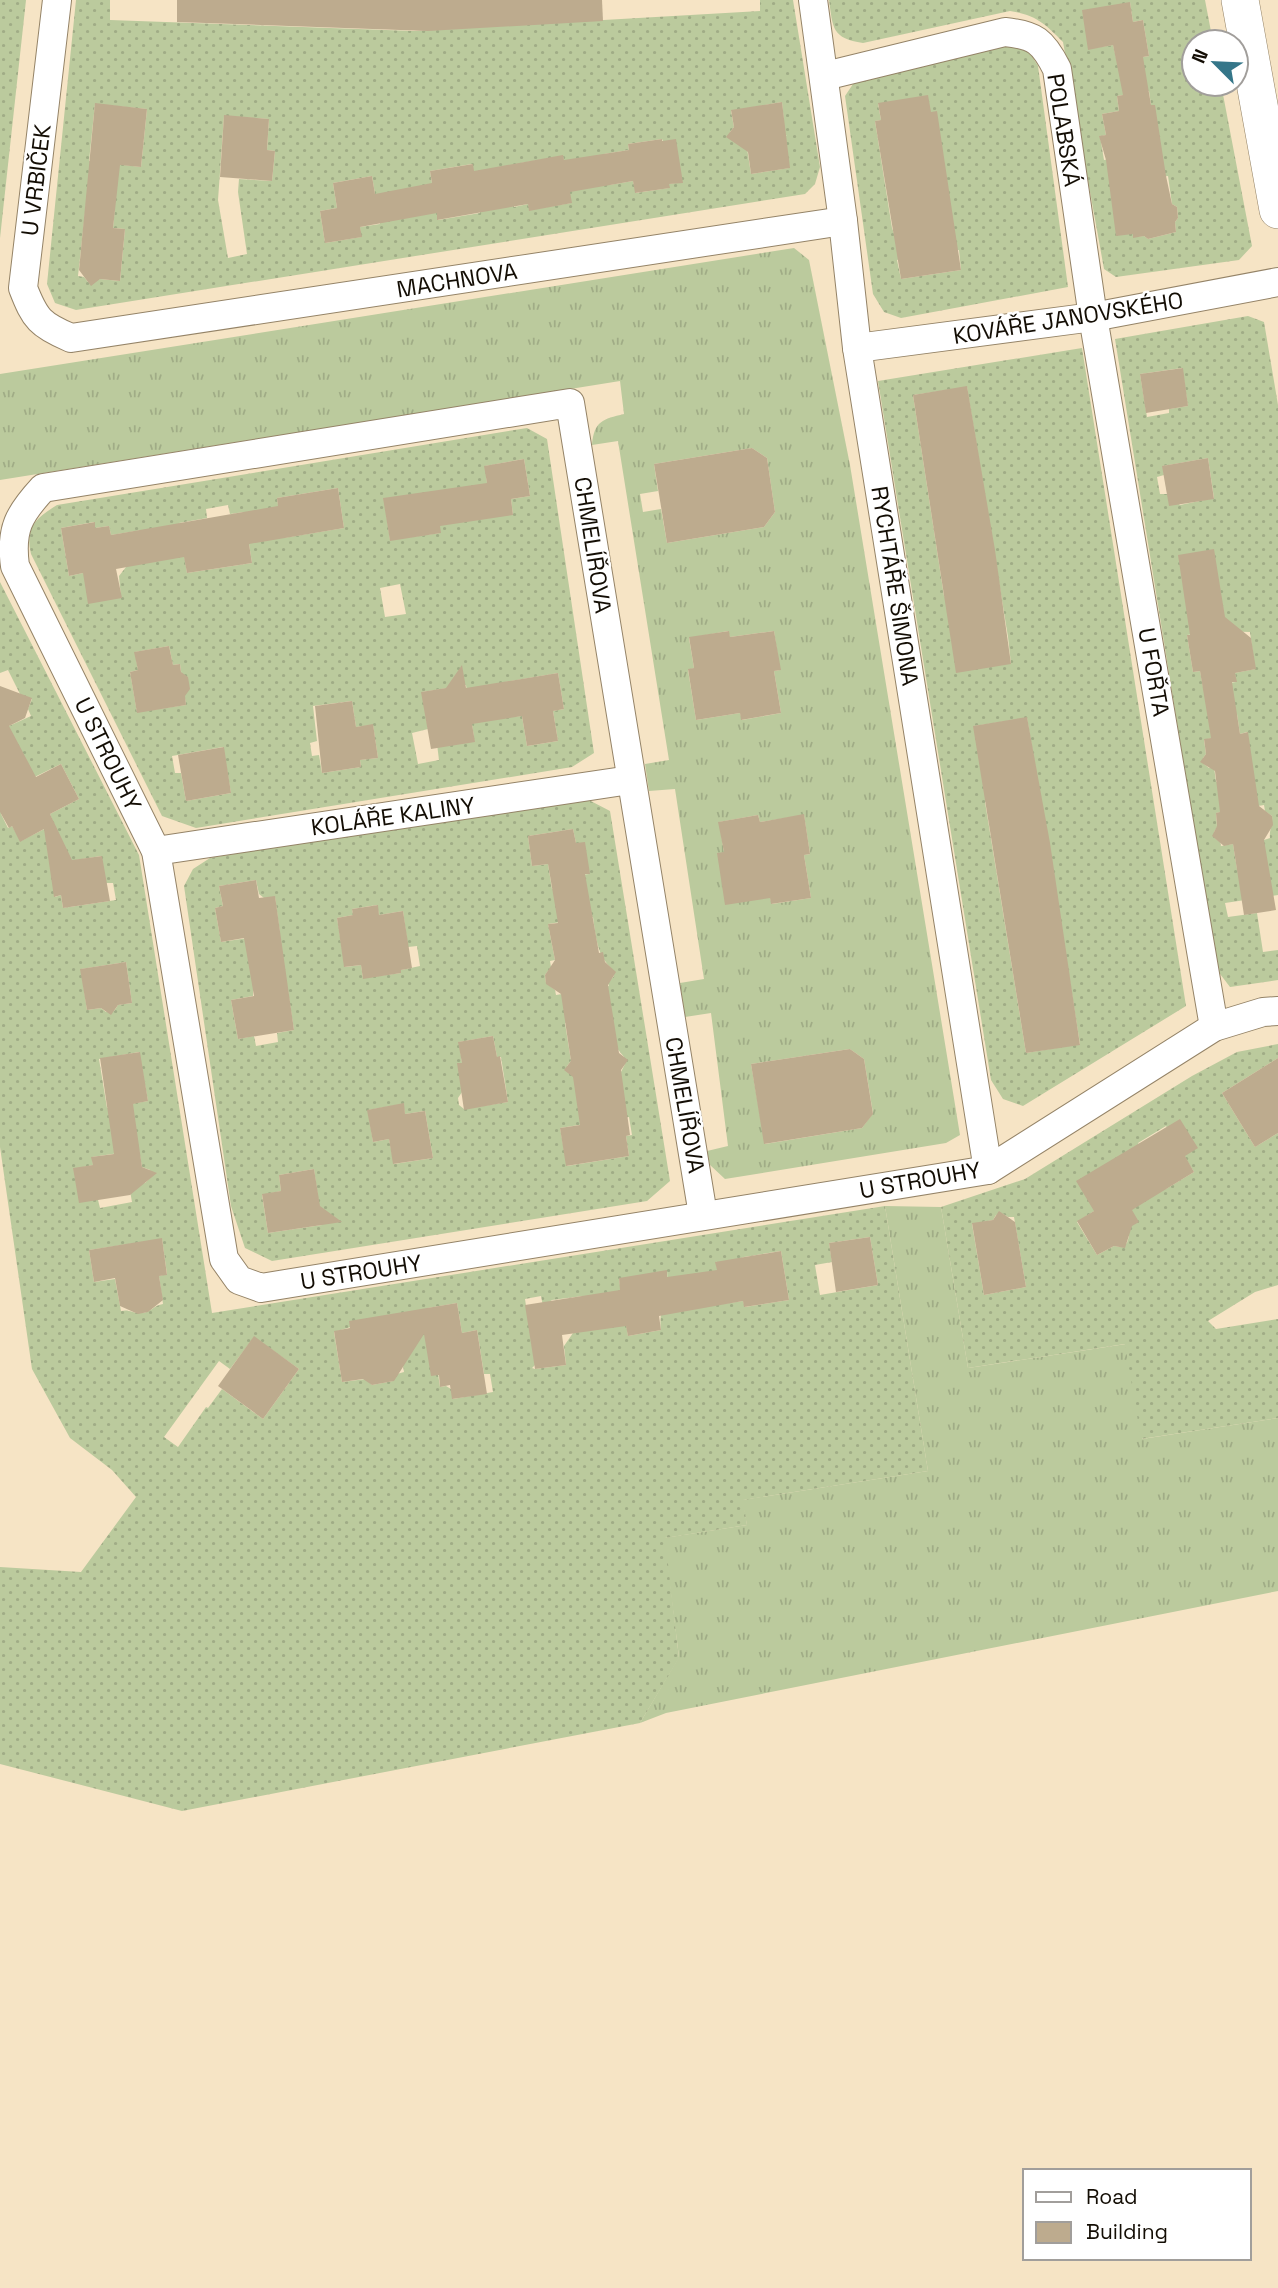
<svg xmlns="http://www.w3.org/2000/svg" width="1278" height="2288" viewBox="0 0 1278 2288" font-family="'Space Grotesk',sans-serif">
  <style>
    .grass { fill: url(#grass-tufts); fill-rule: evenodd }
    .garden { fill: url(#garden-dots); fill-rule: evenodd }
    .building { fill: #bdab8e }
    .lines { fill: none; stroke-linecap: round; stroke-linejoin: round }
    .minor-casing { stroke: #948367; stroke-width: 30 }
    .tertiary-casing { stroke: #948367; stroke-width: 38 }
    .minor { stroke: #fff; stroke-width: 28 }
    .tertiary { stroke: #fff; stroke-width: 37 }
    .labels { text-anchor: middle; dominant-baseline: central; stroke-width: 5; stroke-linejoin: round; paint-order: stroke }
    .street-label { font-size: 23px; fill: #130d04; stroke: #fff }
  </style>
  <defs>
    <pattern id="grass-tufts" width="24" height="20" patternUnits="userSpaceOnUse" patternTransform="scale(1.75)"><rect width="24" height="20" fill="#bbca9d"/><path d="M3 7l-1-3M5 7V3M7 7l1-3M15 17l-1-3M17 17v-4M19 17l1-3" fill="none" stroke="#a0ac86"/></pattern>
    <pattern id="garden-dots" width="8" height="8" patternUnits="userSpaceOnUse" patternTransform="scale(1.75)"><rect width="8" height="8" fill="#bbca9d"/><path d="M2 2h.1M6 6h.1" fill="none" stroke="#a0ac86" stroke-width="1.8" stroke-linecap="round"/></pattern>
  </defs>
  <rect width="100%" height="100%" fill="#f6e4c5"/>
  <g class="grass">
    <path d="M794,248l15,12 41,205 110,670 -14,8 -221,36 -15,-14 -3,-14 21,-5 -17,-133 -26,4 -5,-34 24,-4 -29,-190 -26,2 -4,-27 24,-4 -51,-319 -26,4c2,-24 11,-26 32,-31l-4,-33 -620,99v-106zM752,448l15,10 8,54 -11,15 -97,16 -6,-34 -18,3 -3,-18 18,-3 -4,-27zM728,631l2,6 44,-6 6,39 -6,1 7,42 -39,7 -2,-7 -44,7 -8,-50 6,-2 -5,-30zM758,815l2,7 44,-7 6,39 -6,1 7,43 -39,6 -2,-6 -46,-46 -5,-30zM850,1049l14,10 9,54 -11,15 -97,16 -14,-80z"/>
    <polygon points="885,1206 941,1207 968,1368 1126,1344 1142,1439 1278,1418 1278,1591 666,1713 640,1723 679,1657 664,1538 747,1525 742,1500 928,1471"/>
  </g>
  <g class="garden">
    <polygon points="0,0 26,0 0,238"/>
    <path d="M76,0h34v20l304,11 346,-20v-11h33l27,167 -5,17 -10,10 -729,116 -21,-7 -8,-19zM782,102l2,19 -6,1 1,13h8l-2,1 4,32 -38,6 -5,-32 -16,-10 4,-5 -3,-16zM95,104l52,5 -6,58 -52,-6zM224,116l45,3 -2,31 8,1 -3,30 -33,-2 -1,13 9,62 -19,4 -10,-58zM662,139l20,43 -13,2v4l-33,5 -3,-12 -24,4 -5,-31 25,-4 -1,-6zM563,156l8,47 -41,7 -2,-6 -14,3 -5,-29 12,-15zM472,164l8,49 -42,7 -8,-49zM372,176l8,48 -20,3 1,10 -36,6 -5,-32 17,-3 -4,-25zM86,204l29,3 -2,21 12,1 -5,52 -20,-2 -12,3 -4,-5 -6,-1z"/>
    <path d="M829,0h376l8,42h-19v42h27l31,162 -13,14 -123,17 -12,-8 -41,-227c-18,-18 -27,-27 -53,-31l-147,32c-31,-5 -30,-14 -34,-43zM1130,2l3,20 10,-2 6,36 -32,6 -4,-17 -25,4zM1149,91l2,14h4v46l-51,9 -4,-24 6,-1 -4,-21 17,-3 -2,-15zM1168,176l4,28 5,3 1,11 -3,4 1,10 -28,7 -4,-3 -10,1 2,-57z"/>
    <path d="M1005,43l21,3 12,20 30,221 -167,31 -17,-6 -11,-18 -28,-198 12,-18zM878,104l53,8c12,49 22,88 22,139l6,-1 2,20 -60,9 -4,-19 6,-2 -11,-30 -17,-107 6,-1z"/>
    <path d="M1248,316l16,6 14,83v490l-53,8 3,14 29,-4 6,39 15,-2v30l-48,7 -13,-17 -102,-631zM1182,368l6,38 -19,3v4l-22,4 -7,-43zM1208,458l6,40 -34,7 -13,-11h-7l-3,-17 7,-2 -1,-9zM1214,631l36,1 5,37 -20,4 1,9 -33,5 -3,-16 -7,1 -6,-37zM1237,714l3,20 7,-2 -2,45 -29,5 -2,-15 -5,1 -5,-4 -1,-6 3,-4 -2,-14 7,-2zM1264,805l1,6 7,5c1,9 -3,14 -2,22l-6,2 -27,29 -4,-25 -12,2 -1,-4 -5,-4 -1,-6 3,-5 -1,-14z"/>
    <path d="M1082,348l104,658 -163,100 -20,-7 -12,-19 -113,-699zM967,387l41,250 3,27 -67,-68 -31,-201zM1027,718l13,76 -66,-68zM1040,795l40,249 -54,9 -41,-251z"/>
    <path d="M527,428l20,11 47,314 -22,14 -376,61 -34,-12 -131,-262c-6,-27 4,-35 26,-49zM524,459l6,37 -19,3 2,16 -26,-32 -2,-17zM338,488l6,40 -61,10 -6,-40zM384,498l54,15 2,20 -50,7zM228,505l2,9 14,-2 8,51 -65,10 -8,-50 28,-5 -1,-9zM94,522l1,6 14,-2 2,9 31,-5 -16,37 -7,9 2,22 -38,-25 -14,3 -8,-48zM400,584l6,30 -21,3 -5,-29zM169,646l4,19 7,-1 6,41 -49,7 -7,-40 8,-2 -3,-18zM558,673l6,36 -11,2 5,30 -31,5 -5,-30 -11,1 -6,-35zM466,685l8,52 -37,7 2,16 -21,4 -6,-31 16,-4 -6,-37zM352,701l4,26 17,-2 5,33 -18,2 1,7 -39,6 -3,-18 -7,1 -2,-13 7,-2 -4,-35zM223,747l8,46 -45,8 -5,-28h-6l-3,-17z"/>
    <path d="M0,582l139,273 73,458 673,-107 43,265 -185,29 4,25 -82,13 14,120 -39,65 -458,88 -182,-47v-197l81,5 55,-75 -24,-27 -42,-32 -38,-69 -32,-222v-346l1,13 7,14 4,-2 9,15 33,-17 -4,-10 29,-15 -18,-35 -61,30 9,-68 22,-10 -3,-7 4,-10 -12,-5 -12,-24 -8,3zM101,856l5,27h7l3,17 -53,8 -2,-13 -6,2 2,-34zM126,962l6,41 -14,2 -4,6 -8,1 -5,-4 -14,2 -6,-41zM139,1052l9,49 -41,7 -8,-49zM139,1150l3,17 8,3 1,7 -6,6 -16,2 3,17 -32,6 -2,-8 -24,-31 19,-4 -1,-8zM870,1237l8,48 -58,10 -5,-30 17,-3 -3,-19zM162,1239l5,35 -8,2 4,28c-9,1 -14,10 -23,9 -8,0 -11,-4 -19,-2l-6,-32 -21,3 -5,-32zM781,1251l8,49 -44,7 -2,-6 -21,3 -6,-43 2,5 26,-9zM667,1271c2,20 -9,38 -6,59l-33,6 -9,-57zM541,1296l2,10 9,-6 31,-4 -10,37 -9,13 2,19 -31,4 -3,-1 3,-3 -10,-66zM457,1303l5,30 15,-3 7,44h6l3,18 -40,7 -2,-10 -5,-3 -6,1 -12,-79zM395,1314l9,58 -7,2 -4,7 -21,4 -6,-6 -24,3 -8,-50zM254,1337l45,32 -36,50 -41,-30 -14,19 -2,-1 -28,40 -14,-10 55,-76 11,8z"/>
    <path d="M585,798l25,13 60,370 -23,20 -375,60 -27,-13 -14,-42 -47,-320 9,-17 17,-11 271,-46zM573,829l3,14 13,31 -8,1 1,9 -30,5 -4,-25 -16,2 -4,-30zM256,880l3,14 5,4 11,-1 5,36 -59,9 -6,-34 8,-2 -4,-20zM377,905l2,10 24,-4 5,36 9,-1 3,20 -19,4v3l-38,5 -2,-13 -16,2 -8,-49 16,-3 -1,-6zM593,917c3,21 4,38 19,52l2,7 -6,7 1,3 -53,9 -1,-5 -9,-7 -1,-8 6,-8 -1,-6 5,-1 -7,-36zM264,988l24,3 6,39 -17,3 1,9 -22,4 -2,-10 -16,3 -7,-39 22,-4v-6zM593,1018l31,39 1,7 -4,8 -54,-6 4,-5 -6,-38zM493,1036l4,21h4l7,45 -44,7 -5,-4 -1,-7 4,-6 -4,-29h4l-3,-21zM403,1104l2,10 20,-3 8,47 -39,6 -5,-25 -16,3 -5,-32zM629,1117l3,18 -6,1 3,20 -62,10 -7,-38zM314,1169l8,56 -54,8 -6,-38 19,-4 -2,-16z"/>
    <path d="M1278,1044v14l-56,35 33,54 23,-14v152l-23,7 -47,29 8,8 62,-10v99l-137,21 -16,-95 -157,24 -27,-161 84,-28 167,-103 45,-24zM1166,1126l28,46 -28,17 -28,-46zM1094,1211l35,25 -2,7 -6,4 -7,-1 -17,9 -20,-33zM1003,1214l5,3h6l12,70 -42,8 -12,-71 21,-4 3,-5z"/>
  </g>
  <g class="building">
    <polygon points="177,0 602,0 603,21 428,31 177,22"/>
    <polygon points="1130,2 1133,22 1143,20 1149,56 1143,57 1151,105 1155,105 1166,176 1172,204 1177,207 1178,218 1175,222 1176,232 1148,239 1144,236 1133,238 1133,234 1116,236 1106,160 1099,136 1106,135 1102,114 1119,111 1117,96 1123,95 1113,45 1088,50 1082,10"/>
    <polygon points="928,95 931,112 937,111 961,270 901,279 875,121 881,120 878,103"/>
    <polygon points="782,102 790,168 751,174 748,152 726,137 734,127 731,110"/>
    <polygon points="95,103 147,109 141,167 120,165 113,228 125,229 120,281 100,279 91,286 79,270"/>
    <polygon points="224,115 269,119 267,150 275,151 272,181 220,177"/>
    <polygon points="662,139 662,141 676,139 683,183 669,184 670,188 635,193 633,181 570,192 572,203 529,211 528,204 437,220 437,213 360,227 362,237 325,243 320,211 337,208 333,183 372,176 375,194 432,183 430,171 473,164 474,171 563,155 564,160 629,150 628,144"/>
    <polygon points="1183,368 1188,406 1146,413 1140,374"/>
    <polygon points="967,386 995,550 1011,664 956,673 913,395"/>
    <polygon points="752,448 767,458 775,512 764,527 667,543 654,464"/>
    <polygon points="1208,458 1214,499 1169,506 1162,466"/>
    <polygon points="524,459 530,496 511,499 513,515 440,526 441,533 390,541 383,498 487,483 484,466"/>
    <polygon points="338,488 344,528 249,544 252,563 187,573 184,557 116,569 122,598 88,604 83,573 69,576 61,528 95,522 95,528 109,526 111,535 278,506 277,498"/>
    <polygon points="1214,549 1225,617 1251,638 1256,669 1235,673 1237,682 1232,682 1240,734 1248,732 1259,806 1272,816 1273,825 1264,840 1276,910 1244,915 1233,844 1224,846 1212,836 1217,826 1216,813 1220,812 1215,771 1200,762 1206,754 1204,739 1211,738 1200,671 1193,672 1187,635 1190,635 1178,555"/>
    <polygon points="729,631 730,637 774,631 781,670 774,671 781,713 741,720 740,713 696,720 688,669 694,668 689,637"/>
    <polygon points="169,646 173,665 180,664 181,672 188,677 190,689 185,696 186,705 137,713 130,672 138,670 134,652"/>
    <polygon points="462,665 466,688 558,673 564,709 553,711 558,741 527,746 522,716 472,724 475,742 431,749 421,692 446,688"/>
    <polygon points="0,686 32,698 25,718 9,726 36,777 61,764 79,799 50,814 72,860 102,856 110,901 63,908 61,895 54,897 44,829 20,842 12,826 9,828 0,812"/>
    <polygon points="352,701 356,727 373,724 378,758 360,760 361,767 322,773 315,706"/>
    <polygon points="1027,717 1050,843 1080,1045 1026,1053 973,726"/>
    <polygon points="224,747 231,793 186,801 178,755"/>
    <polygon points="804,814 810,854 804,855 811,898 771,904 770,898 725,905 717,853 724,852 718,822 758,815 760,822"/>
    <polygon points="573,829 576,843 585,842 590,874 585,874 599,953 603,952 605,962 616,972 608,985 619,1053 628,1060 621,1070 630,1135 626,1136 629,1156 566,1166 560,1128 580,1125 573,1077 564,1070 571,1061 561,994 546,984 545,975 555,960 548,924 558,923 548,864 532,866 528,836"/>
    <polygon points="256,880 259,898 275,896 294,1030 238,1039 231,1000 254,996 244,938 221,942 215,908 223,906 219,886"/>
    <polygon points="378,905 379,915 403,911 412,968 401,970 401,973 363,979 361,965 344,967 337,918 353,915 352,909"/>
    <polygon points="126,962 132,1003 118,1005 111,1015 101,1008 87,1010 80,969"/>
    <polygon points="493,1036 497,1057 500,1056 508,1102 464,1110 457,1063 462,1063 458,1042"/>
    <polygon points="850,1049 864,1059 873,1114 862,1128 764,1144 751,1064"/>
    <polygon points="140,1052 148,1101 133,1104 142,1167 157,1173 130,1195 79,1203 73,1168 93,1165 91,1157 114,1154 100,1058"/>
    <polygon points="1278,1058 1278,1133 1255,1147 1222,1093"/>
    <polygon points="404,1103 405,1114 425,1111 433,1158 393,1164 389,1139 373,1142 367,1110"/>
    <polygon points="1180,1119 1198,1148 1185,1156 1194,1172 1132,1210 1139,1222 1132,1226 1125,1248 1114,1246 1097,1255 1077,1221 1094,1211 1076,1181"/>
    <polygon points="314,1169 320,1206 342,1222 268,1233 262,1194 281,1191 279,1175"/>
    <polygon points="999,1211 1015,1222 1026,1287 984,1295 972,1223 993,1220"/>
    <polygon points="870,1237 878,1285 836,1292 829,1243"/>
    <polygon points="162,1238 167,1275 159,1276 163,1300 148,1312 138,1314 120,1306 115,1278 94,1282 89,1250"/>
    <polygon points="781,1251 789,1300 744,1307 743,1301 659,1316 661,1330 628,1336 626,1326 562,1335 566,1365 535,1369 525,1305 620,1290 619,1278 667,1270 667,1277 717,1270 715,1262"/>
    <polygon points="457,1303 462,1333 477,1330 487,1394 452,1399 450,1385 440,1387 439,1375 431,1376 424,1334 394,1381 372,1385 363,1379 342,1382 334,1331 350,1328 349,1321"/>
    <polygon points="254,1336 299,1369 263,1419 218,1386"/>
  </g>
  <g class="lines">
    <g class="minor-casing">
      <g id="minor">
        <path d="M57,0l-34,288c12,31 17,37 48,50l772,-117"/>
        <polyline points="813,0 843,221 857,348 988,1170"/>
        <path d="M825,76l180,-44c30,3 38,9 52,37l36,248 121,710"/>
        <polyline points="857,348 1093,317 1278,282"/>
        <polyline points="156,851 630,780"/>
        <path d="M703,1215l-133,-812 -527,85c-24,26 -33,41 -28,78l141,285 68,408 15,21 22,8 727,-118 226,-143 49,-15 15,-1"/>
      </g>
    </g>
    <g class="tertiary-casing">
      <polyline id="tertiary" points="1240,0 1278,210"/>
    </g>
    <use href="#minor" class="minor"/>
    <use href="#tertiary" class="tertiary"/>
  </g>
  <g class="labels">
    <g class="street-label">
      <text transform="translate(1064 130) rotate(81)">POLABSKÁ</text>
      <text transform="translate(36 180) rotate(-83)">U VRBIČEK</text>
      <text transform="translate(457 280) rotate(-9)">MACHNOVA</text>
      <text transform="translate(1068 318) rotate(-9)">KOVÁŘE JANOVSKÉHO</text>
      <text transform="translate(593 545) rotate(81)">CHMELÍŘOVA</text>
      <text transform="translate(895 586) rotate(81)">RYCHTÁŘE ŠIMONA</text>
      <text transform="translate(1154 672) rotate(80)">U FOŘTA</text>
      <text transform="translate(108 754) rotate(64)">U STROUHY</text>
      <text transform="translate(393 816) rotate(-8)">KOLÁŘE KALINY</text>
      <text transform="translate(685 1105) rotate(80)">CHMELÍŘOVA</text>
      <text transform="translate(920 1180) rotate(-10)">U STROUHY</text>
      <text transform="translate(361 1272) rotate(-9)">U STROUHY</text>
    </g>
  </g>
  <rect x="1023" y="2169" width="228" height="91" fill="#ffffff" stroke="#a19e9b" stroke-width="2"/>
  <rect x="1036" y="2192" width="35" height="10" fill="#ffffff" stroke="#a19e9b" stroke-width="2"/>
  <text x="1086" y="2204" font-size="21" fill="#130d04">Road</text>
  <rect x="1036" y="2222" width="35" height="21" fill="#bdab8e" stroke="#a19e9b" stroke-width="2"/>
  <text x="1086" y="2239" font-size="21" fill="#130d04">Building</text>
  <g transform="translate(1215 63) rotate(294)"><circle r="33" fill="#ffffff" stroke="#a19e9b" stroke-width="2"/>
  <path d="M0-5L12 26L0 18L-12 26Z" fill="#357689"/>
  <text y="-10" font-size="19" font-weight="bold" text-anchor="middle" fill="#130d04">N</text>
  </g>
</svg>
